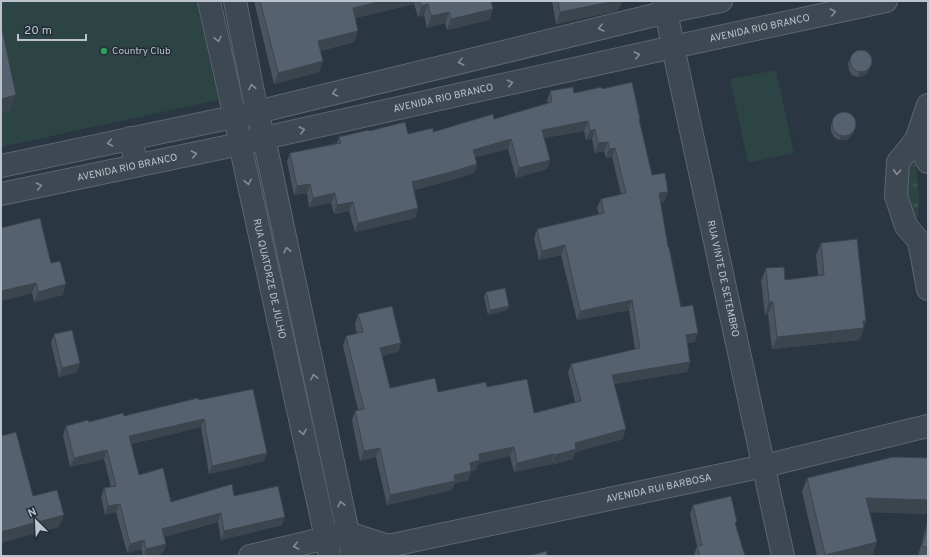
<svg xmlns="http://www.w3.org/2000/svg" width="929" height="557" viewBox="0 0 929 557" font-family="Overpass,sans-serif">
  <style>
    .grass { fill: url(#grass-tufts) }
    .pitch { fill: #2d4444 }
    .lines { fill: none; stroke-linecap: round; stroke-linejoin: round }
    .minor-casing { stroke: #5d666f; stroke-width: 24 }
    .tertiary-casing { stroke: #5d666f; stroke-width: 24 }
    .minor { stroke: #3e4852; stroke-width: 22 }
    .tertiary { stroke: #3e4852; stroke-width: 22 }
    .wall { fill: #4a535f }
    .shaded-wall { fill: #3c444e }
    .building { fill: #56616f; stroke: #3c444e }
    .oneway { stroke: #838c95 }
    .leisure-dot { fill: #2e9e5b; stroke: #232d37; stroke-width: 1.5 }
    .labels { text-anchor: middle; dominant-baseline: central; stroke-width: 3; stroke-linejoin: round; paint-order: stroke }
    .street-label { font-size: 10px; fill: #bcc3cc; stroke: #232d37 }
    .poi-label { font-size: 10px; fill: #bcc3cc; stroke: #232d37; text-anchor: start }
  </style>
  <defs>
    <pattern id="grass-tufts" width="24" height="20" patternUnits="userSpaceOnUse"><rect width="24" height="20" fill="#2d4444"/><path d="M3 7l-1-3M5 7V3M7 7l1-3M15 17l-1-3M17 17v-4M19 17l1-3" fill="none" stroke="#4a5d5e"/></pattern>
  </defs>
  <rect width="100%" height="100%" fill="#2a3642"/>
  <polygon class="grass" points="910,153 916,168 919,197 917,230 901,192"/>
  <g class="pitch">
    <polygon points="1,1 197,1 218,100 1,147"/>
    <polygon points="776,70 794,153 748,163 730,79"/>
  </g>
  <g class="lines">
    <g class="minor-casing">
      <g id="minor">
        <path id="s1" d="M664,1l9,46 110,509"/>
        <polyline points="928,105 916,140 898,162 896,196 906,226 919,241 928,289"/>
        <polyline points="257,112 667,12 721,1"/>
        <polyline points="130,138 137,165"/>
        <polyline points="916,140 928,162"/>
        <path id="s2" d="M240,144l90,412"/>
        <polyline points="250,556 348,533 388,546"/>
        <path id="s3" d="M353,556l-89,-418 409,-91 213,-46"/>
        <path id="s4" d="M367,556l21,-10 376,-80 164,-40"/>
      </g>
    </g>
    <g class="tertiary-casing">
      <g id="tertiary">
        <polyline points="209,1 238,131"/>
        <polyline points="1,166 257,112"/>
        <path id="s5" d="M1,194l239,-50 24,-6 -7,-26 -22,-111"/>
      </g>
    </g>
    <use href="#minor" class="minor"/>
    <use href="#tertiary" class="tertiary"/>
  </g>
  <g class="wall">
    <polygon points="254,1 491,1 493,9 489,20 447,30 445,23 427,28 424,15 418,17 414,4 355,18 358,31 354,42 320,51 323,61 319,72 274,84"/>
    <polygon points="552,1 623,1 617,11 556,24"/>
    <polygon points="849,60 868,73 863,76 858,77 852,75 849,70 848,64"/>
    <polygon points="602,89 640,119 639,121 652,175 668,192 664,201 660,202 668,247 681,307 695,342 687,343 690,362 687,372 614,384 623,439 575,452 573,459 551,465 551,464 514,472 510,456 479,463 476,470 471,471 468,480 455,483 452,490 387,505 376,457 360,461 352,420 355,411 358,410 343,346 346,336 357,334 355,324 358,314 401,343 398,352 382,356 390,388 438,392 487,387 534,413 575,402 568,373 571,364 635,349 629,310 577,320 561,255 539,260 534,239 537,229 599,214 597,208 601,199 621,194 612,157 606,158 604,151 595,153 592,139 586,140 584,131 544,138 550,160 547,169 516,178 508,149 475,157 477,164 474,173 448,181 414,190 418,208 415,218 355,232 349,211 334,214 331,203 309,207 307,193 294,195 287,162 290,153 337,143 339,137 369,131 408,134 433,132 494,119 548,104 547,101 550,91 574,93"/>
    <polygon points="833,121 856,127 851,137 846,140 839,140 834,137 831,132 831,125"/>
    <polygon points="1,228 51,263 63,295 34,302 32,293 1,301"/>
    <polygon points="821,243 866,321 864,326 864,328 859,340 772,349 768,314 765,315 761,281 766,268 785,280 818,276 816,255"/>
    <polygon points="486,292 509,306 507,310 488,315 484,297"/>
    <polygon points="54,334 80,363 77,372 59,377 51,343"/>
    <polygon points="199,400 267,453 264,461 209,474 201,427 131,444 139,475 171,502 234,496 282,525 221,540 218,522 164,537 166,544 163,553 151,556 143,556 141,549 127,553 116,512 105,515 101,497 104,488 111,487 104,459 70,467 63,435 66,426 124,416"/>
    <polygon points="807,478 928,514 870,512 877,542 872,556 817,556 802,492"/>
    <polygon points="693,505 736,527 745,556 694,556 694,555 697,546 690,514"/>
    <polygon points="928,519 928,556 918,556"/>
  </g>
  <g class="shaded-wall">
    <polygon points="383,1 415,1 414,4 349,19 353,8"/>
    <polygon points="615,1 623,1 617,11 556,24 560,12"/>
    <polygon points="428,4 424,15 418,17 422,6"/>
    <polygon points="493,9 489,20 447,30 451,19"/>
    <polygon points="449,12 445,23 427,28 431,16"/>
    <polygon points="358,31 354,42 314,52 318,41"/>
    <polygon points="323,61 319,72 274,84 278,73"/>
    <polygon points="872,63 868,73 863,76 858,77 859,73"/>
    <polygon points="16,95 10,111 1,113 1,99"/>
    <polygon points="588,121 584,131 538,139 542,130"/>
    <polygon points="856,127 851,137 846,140 839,140 841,136"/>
    <polygon points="595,129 592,139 586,140 590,131"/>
    <polygon points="511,139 508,149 469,159 473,150"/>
    <polygon points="608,142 604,151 595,153 598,143"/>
    <polygon points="615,148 612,157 606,158 609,149"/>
    <polygon points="550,160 547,169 516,178 519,168"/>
    <polygon points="477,164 474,173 448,181 408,191 412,182"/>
    <polygon points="310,184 307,193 294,195 297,186"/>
    <polygon points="668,192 664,201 655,203 659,193"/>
    <polygon points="335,193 331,203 309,207 313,198"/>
    <polygon points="353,202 349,211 334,214 337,205"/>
    <polygon points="418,208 415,218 355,232 358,223"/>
    <polygon points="565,245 561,255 539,260 542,251"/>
    <polygon points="36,283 32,293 1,301 1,291"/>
    <polygon points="66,284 63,295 34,302 38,292"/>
    <polygon points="632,300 629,310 577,320 580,311"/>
    <polygon points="769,302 773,302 768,314 765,315"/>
    <polygon points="509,306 507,310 488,315 490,310"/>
    <polygon points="866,321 863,328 864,328 859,340 772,349 777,337"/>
    <polygon points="698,333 695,342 682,344 686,335"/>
    <polygon points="401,343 398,352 377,357 380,348"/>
    <polygon points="690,362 687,372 609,385 612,375"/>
    <polygon points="80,363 77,372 59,377 62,368"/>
    <polygon points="204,419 201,427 126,445 129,436"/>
    <polygon points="626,429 623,439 575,452 573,459 551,465 555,455 575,443"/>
    <polygon points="514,447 510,456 479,463 476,470 466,472 471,471 468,480 455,483 452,490 387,505 390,495 454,475 479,454"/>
    <polygon points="380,448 376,457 360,461 364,451"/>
    <polygon points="107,450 104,459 70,467 74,458"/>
    <polygon points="267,453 264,461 209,474 212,466"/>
    <polygon points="554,454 551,464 514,472 517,463"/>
    <polygon points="866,498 928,500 928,514 862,512"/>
    <polygon points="120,504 116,512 105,515 108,506"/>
    <polygon points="221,513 218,522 159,538 162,529"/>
    <polygon points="64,515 59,527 1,543 1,532"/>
    <polygon points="285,517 282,525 221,540 224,531"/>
    <polygon points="144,540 141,549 127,553 130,544"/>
    <polygon points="877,542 872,556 825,556 825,555"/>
    <polygon points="166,544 163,553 151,556 144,556 146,549"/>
  </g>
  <g class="building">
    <polygon points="260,1 383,1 353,8 358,31 318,41 323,61 278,73"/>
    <polygon points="420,1 491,1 493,9 451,19 449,12 431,16 428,4 422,6"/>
    <polygon points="558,1 615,1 560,12"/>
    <polygon points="1,24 16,95 1,99"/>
    <circle cx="861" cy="61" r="11"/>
    <polygon points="632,82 640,119 639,119 652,175 665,173 668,192 659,193 668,247 669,247 681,307 693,305 698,333 686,335 690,362 612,375 626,429 575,443 576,449 555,455 554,454 517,463 514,447 479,454 480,460 470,463 471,471 454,475 455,481 390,495 380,448 364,451 355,411 364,409 346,336 363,332 358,314 392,306 401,343 380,348 390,388 435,378 438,392 486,382 487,387 527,379 534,413 581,401 571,364 640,348 632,300 580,311 565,245 542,251 537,229 604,213 601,199 626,193 615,148 609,149 608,142 598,143 595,129 590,131 588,121 542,130 550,160 519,168 511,139 473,150 477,164 451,172 412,182 418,208 358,223 353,202 337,205 335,193 313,198 310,184 297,186 290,153 341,143 339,137 368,130 369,131 405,122 408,134 433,128 433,132 493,114 494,119 552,102 550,91 573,87 574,93 602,87 602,89"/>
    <circle cx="844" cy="124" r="12"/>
    <polygon points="40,218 51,263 60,261 66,284 38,292 36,283 1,291 1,228"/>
    <polygon points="857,239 866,321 863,321 864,328 777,337 773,302 769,302 766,268 784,267 785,280 824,275 821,243"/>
    <polygon points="505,288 509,306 490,310 486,292"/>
    <polygon points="72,330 80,363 62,368 54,334"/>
    <polygon points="253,389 267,453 212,466 204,419 129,436 139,475 163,468 171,502 232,484 234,496 278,486 285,517 224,531 221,513 162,529 166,544 146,549 144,540 130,544 120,504 108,506 104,488 116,486 107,450 74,458 66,426 88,420 89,422 123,413 124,416 198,398 199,400"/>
    <polygon points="16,432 33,496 57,490 64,515 1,532 1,436"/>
    <polygon points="893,457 928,458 928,500 866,498 877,542 825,555 807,478"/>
    <polygon points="731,496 737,522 735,523 745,556 700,556 697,546 702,545 693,505"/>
    <polygon points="928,524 928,548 922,546"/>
    <polygon points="546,551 547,556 530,556"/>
  </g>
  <defs><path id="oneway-chevron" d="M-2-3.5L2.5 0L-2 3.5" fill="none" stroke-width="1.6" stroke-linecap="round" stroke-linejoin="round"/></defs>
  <g class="oneway">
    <use href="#oneway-chevron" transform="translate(833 12) rotate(-12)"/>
    <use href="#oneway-chevron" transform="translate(601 28) rotate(166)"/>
    <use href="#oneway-chevron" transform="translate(218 39) rotate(77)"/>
    <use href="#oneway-chevron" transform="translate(637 55) rotate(-13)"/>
    <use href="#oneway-chevron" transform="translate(461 62) rotate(166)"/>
    <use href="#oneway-chevron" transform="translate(510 83) rotate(-13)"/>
    <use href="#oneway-chevron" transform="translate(252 87) rotate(-101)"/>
    <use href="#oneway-chevron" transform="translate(335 93) rotate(166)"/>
    <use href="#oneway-chevron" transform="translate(302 130) rotate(-13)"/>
    <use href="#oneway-chevron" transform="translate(110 143) rotate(168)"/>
    <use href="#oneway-chevron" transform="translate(194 154) rotate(-12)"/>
    <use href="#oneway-chevron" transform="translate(897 172) rotate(93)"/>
    <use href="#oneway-chevron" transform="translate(248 182) rotate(78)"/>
    <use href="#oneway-chevron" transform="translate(39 186) rotate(-12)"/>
    <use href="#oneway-chevron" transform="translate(287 250) rotate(-102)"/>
    <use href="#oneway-chevron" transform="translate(314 377) rotate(-102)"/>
    <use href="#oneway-chevron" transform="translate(303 432) rotate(78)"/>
    <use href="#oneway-chevron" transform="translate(341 504) rotate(-102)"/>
    <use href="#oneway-chevron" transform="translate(296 546) rotate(167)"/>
  </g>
  <circle class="leisure-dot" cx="104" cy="51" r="4"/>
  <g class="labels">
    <g class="street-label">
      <text stroke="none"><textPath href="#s3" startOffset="935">AVENIDA RIO BRANCO</textPath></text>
      <text stroke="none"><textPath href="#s3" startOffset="611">AVENIDA RIO BRANCO</textPath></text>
      <text stroke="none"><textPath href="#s5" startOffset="129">AVENIDA RIO BRANCO</textPath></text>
      <text stroke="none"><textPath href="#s2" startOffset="138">RUA QUATORZE DE JULHO</textPath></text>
      <text stroke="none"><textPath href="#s1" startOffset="284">RUA VINTE DE SETEMBRO</textPath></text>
      <text stroke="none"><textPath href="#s4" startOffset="300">AVENIDA RUI BARBOSA</textPath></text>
    </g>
    <g class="poi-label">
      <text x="112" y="51">Country Club</text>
    </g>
  </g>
  <rect width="929" height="557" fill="none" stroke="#bcc3cc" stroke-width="4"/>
  <g transform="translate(36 521) rotate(336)" stroke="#232d37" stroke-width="3" paint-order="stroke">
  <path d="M0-3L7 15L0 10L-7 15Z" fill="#bcc3cc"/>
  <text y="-6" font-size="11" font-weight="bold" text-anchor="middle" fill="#bcc3cc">N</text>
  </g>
  <path d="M18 34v6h68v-6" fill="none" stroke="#bcc3cc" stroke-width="2"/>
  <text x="24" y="34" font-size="12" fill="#bcc3cc" stroke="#232d37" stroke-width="3" paint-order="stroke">20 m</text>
</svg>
